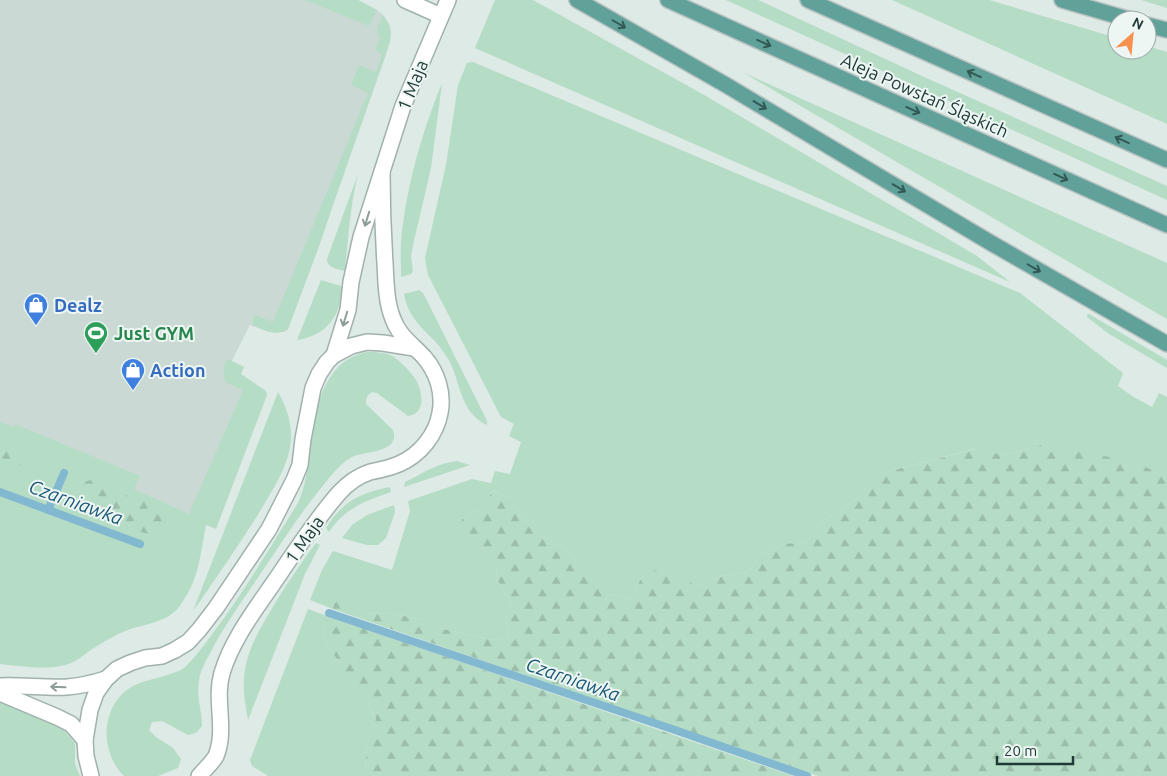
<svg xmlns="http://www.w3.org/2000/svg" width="1167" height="776" viewBox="0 0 1167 776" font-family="Ubuntu,sans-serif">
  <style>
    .built { fill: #cbd9d5 }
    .green { fill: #b5dcc5 }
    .forest { fill: url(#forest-firs) }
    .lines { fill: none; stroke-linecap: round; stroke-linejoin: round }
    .stream { stroke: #82b9d1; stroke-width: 8 }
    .minor-casing { stroke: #a0b1ae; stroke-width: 18 }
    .tertiary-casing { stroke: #a0b1ae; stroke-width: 18 }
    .primary-casing { stroke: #bcc4c3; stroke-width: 18 }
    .minor { stroke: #fff; stroke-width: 15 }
    .tertiary { stroke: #fff; stroke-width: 15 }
    .primary { stroke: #60a19a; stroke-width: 15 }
    .oneway { stroke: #325854 }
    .oneway2 { stroke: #8e9c9a }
    .labels { text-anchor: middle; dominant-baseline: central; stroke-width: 4; stroke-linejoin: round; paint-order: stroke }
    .street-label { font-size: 18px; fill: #1e3936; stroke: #edf6f3 }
    .shop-label { font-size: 18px; font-weight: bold; fill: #366cbe; stroke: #edf6f3; text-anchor: start }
    .leisure-label { font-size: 18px; font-weight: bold; fill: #27864d; stroke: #edf6f3; text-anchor: start }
    .water-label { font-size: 19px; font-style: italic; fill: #185776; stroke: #edf6f3 }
  </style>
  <defs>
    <pattern id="forest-firs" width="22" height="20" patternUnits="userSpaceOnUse" patternTransform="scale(1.25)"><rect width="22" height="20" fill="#b5dcc5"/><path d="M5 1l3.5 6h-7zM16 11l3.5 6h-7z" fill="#9bbeaa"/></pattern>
  </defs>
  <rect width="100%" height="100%" fill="#ddeae6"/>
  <polygon class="built" points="0,0 358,0 377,10 384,16 390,26 391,31 390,41 386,55 334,202 319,246 288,329 284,332 269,332 250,325 225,374 247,385 206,524 0,432"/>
  <g class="green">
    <polygon points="305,0 358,0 377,10 369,26"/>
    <polygon points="495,0 533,0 706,96 977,256 1010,282 475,48"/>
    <polygon points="726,0 758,0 922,76 1167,186 1167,200"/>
    <polygon points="892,0 989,0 1117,38 1117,50 1147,50 1147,46 1167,52 1167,124"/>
    <polygon points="1141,0 1167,0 1167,8"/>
    <path d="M383,15l7,11 -2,3 3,2 -1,10 -56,161 -15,44 -31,83c-11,8 -24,1 -35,-4v-6l2,-4 18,7 95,-229 -17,-8 8,-20 17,7 6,-18 -7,-4 5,-12 -3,-9z"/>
    <polygon points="473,62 1020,293 1123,373 1118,386 1132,396 1152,407 1159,393 1167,397 1167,477 1048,443 1005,455 974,449 879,474 854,501 824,520 806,542 784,544 761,554 749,572 722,576 696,586 643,575 630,599 608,594 587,577 567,550 534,532 510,498 493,491 481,508 462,519 462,537 483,548 496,563 497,579 512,606 506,621 509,636 493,640 443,629 426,620 388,613 366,614 350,603 336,602 333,609 310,600 322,570 333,551 392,570 410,511 408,501 472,479 491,483 495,471 510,474 521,442 509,436 514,424 501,417 428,275 425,258 446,165 458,85 467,63"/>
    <polygon points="742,72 1167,263 1167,319"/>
    <path d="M442,83l-11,85 -18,77 -2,12 2,14 -2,3 -10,3c0,-15 -1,-31 1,-46 6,-51 21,-101 40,-148z"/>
    <path d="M358,174c-8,32 -10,65 -13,97 -7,-2 -18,-3 -18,-12z"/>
    <path d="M321,280l23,7c-5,29 -16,48 -47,53z"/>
    <path d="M419,290l4,3 64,128v4c-30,-14 -25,-47 -42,-71 -16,-24 -35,-29 -41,-60z"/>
    <polygon points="1089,314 1167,360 1167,368 1109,334 1087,317 1087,315"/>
    <path d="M366,352c10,0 19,0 28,5 8,6 17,15 22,23 7,12 10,34 -8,36l-31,-23 -5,-1c-5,3 -6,6 -6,12l27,26c8,23 -28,21 -41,27 -11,6 -20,17 -27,26 -25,30 -45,62 -66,93 -17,25 -35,50 -49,77 -4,8 -10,18 -11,28 -3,15 3,30 3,45l-6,7 -8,2 -26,-14 -10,1 -3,8 7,7 17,11 8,11 -3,9 -20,8h-34c-19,-19 -23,-50 -9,-73 14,-22 33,-21 55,-29 5,-2 10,-3 14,-6 11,-10 20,-23 29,-35 31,-41 58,-87 85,-130 12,-25 9,-52 15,-79 5,-25 15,-55 39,-67 4,-2 10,-4 14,-5z"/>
    <path d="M228,359l16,8 -3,7 25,17 1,4 -51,134 -10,-4c-5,25 -7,54 -23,76 -3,6 -10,13 -16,16 -12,7 -26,8 -39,13 -11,4 -21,10 -31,16 -12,7 -22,18 -36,20 -20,4 -41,0 -61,-2v-242l13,5 2,-3 125,52 -6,13 55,25 54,-124 -18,-8c-1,-8 -4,-18 3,-23z"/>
    <path d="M278,392c8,13 14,32 13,48 -2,24 -16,46 -28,66 -19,32 -41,63 -62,94l-8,11z"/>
    <path d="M457,461l13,4 -66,22 1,-5c17,-8 32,-19 52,-21z"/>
    <path d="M390,487l1,5c-26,9 -46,16 -62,40l-3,-4c17,-27 34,-35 64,-41z"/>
    <polygon points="394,505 395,512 386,538 378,545 367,545 342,538 352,525 367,515"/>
    <path d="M316,543l4,2 -15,29 -57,146c-3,-16 -6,-34 -3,-50 4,-26 19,-48 32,-70 12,-19 25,-39 39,-57z"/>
    <polygon points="308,609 327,616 323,631 327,644 342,667 345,685 368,705 376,720 367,745 365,768 358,776 268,776 252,766 250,760"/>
    <polygon points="0,702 60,726 75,743 75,764 80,776 0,776"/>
  </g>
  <g class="forest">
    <path d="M0,439l19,9 6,8 -1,7c-9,6 -14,4 -24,1z"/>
    <polygon points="1048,443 1139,464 1167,477 1167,776 818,776 333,609 335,601 350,603 366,614 388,613 426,620 443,629 493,640 509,636 506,621 512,606 497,579 496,563 483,548 462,538 462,519 481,508 493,491 510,498 534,532 567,550 587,577 608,594 630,599 643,575 665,567 696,586 722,576 749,572 761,554 784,544 806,542 824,520 854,501 879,474 975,449 1005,455"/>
    <path d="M94,479l11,3 26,16 26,5 11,8 5,13 -8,10c-23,2 -33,-5 -52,-16 -5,-3 -10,-3 -15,-6 -8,-4 -12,-14 -16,-22l2,-8z"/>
    <polygon points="327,616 793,776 358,776 365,768 367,745 376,719 368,705 345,685 338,675 342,667 327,644 323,631"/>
  </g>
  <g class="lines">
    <g class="stream">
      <polyline points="0,492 140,544"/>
      <polyline points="48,510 64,473"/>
      <polyline points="329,613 672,729 807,776"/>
    </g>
    <g class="minor-casing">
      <g id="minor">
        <polyline points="405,0 441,16"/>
        <path d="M0,686c22,-1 45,2 67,1 14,-1 26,-4 39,-8"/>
        <polyline points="0,693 57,717 71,724 85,740"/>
      </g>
    </g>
    <g class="tertiary-casing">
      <g id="tertiary">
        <polyline points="334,355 348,310 351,282 361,237 403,106 448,0"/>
        <polyline points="91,776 86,756 85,740 90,710 96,693 106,679 117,669 130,663 145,658 162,656 175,650 188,642 199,630 216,608 269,529 294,480 300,465 303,439 313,388 319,374 327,362 334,355 351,346 367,342 383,343 414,348"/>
        <path d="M199,776c5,-6 13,-13 17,-20 11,-27 -2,-56 6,-83 11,-36 36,-67 57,-98 19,-28 38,-57 60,-82 9,-10 19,-17 31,-21 10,-2 20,-4 29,-8 21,-9 37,-29 41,-51 4,-20 -3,-41 -16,-56 -12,-13 -25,-21 -31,-38 -7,-17 -7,-37 -8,-56 -2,-30 -3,-60 -3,-91"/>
      </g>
    </g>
    <g class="primary-casing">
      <g id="primary">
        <polyline points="577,0 726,85 991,243 1167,344"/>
        <polyline points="668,0 1167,225"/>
        <polyline points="808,0 1167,160"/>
        <polyline points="1062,0 1131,20"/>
        <polyline points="1147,25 1167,30"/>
      </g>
    </g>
    <use href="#minor" class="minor"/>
    <use href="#tertiary" class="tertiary"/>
    <use href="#primary" class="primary"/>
  </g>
  <defs><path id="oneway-shaft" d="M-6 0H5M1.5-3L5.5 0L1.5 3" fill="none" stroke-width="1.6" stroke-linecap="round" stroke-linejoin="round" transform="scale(1.25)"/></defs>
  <g class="oneway">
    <use href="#oneway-shaft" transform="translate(619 24) rotate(30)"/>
    <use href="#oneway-shaft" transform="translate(764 43) rotate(24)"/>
    <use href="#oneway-shaft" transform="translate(974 74) rotate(-156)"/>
    <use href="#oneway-shaft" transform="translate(760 105) rotate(31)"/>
    <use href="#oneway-shaft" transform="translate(913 110) rotate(24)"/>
    <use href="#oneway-shaft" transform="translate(1122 140) rotate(-156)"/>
    <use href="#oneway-shaft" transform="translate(1061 177) rotate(24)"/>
    <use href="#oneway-shaft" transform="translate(899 188) rotate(31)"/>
    <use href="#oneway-shaft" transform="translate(1034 268) rotate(30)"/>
  </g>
  <g class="oneway2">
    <use href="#oneway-shaft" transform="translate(367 219) rotate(107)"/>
    <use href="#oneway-shaft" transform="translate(345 319) rotate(107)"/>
    <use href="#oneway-shaft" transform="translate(58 687) rotate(-178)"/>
  </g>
  <defs>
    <g id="shop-pin" transform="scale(1.25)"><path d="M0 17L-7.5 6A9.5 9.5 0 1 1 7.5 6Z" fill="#3f7fe0" stroke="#edf6f3"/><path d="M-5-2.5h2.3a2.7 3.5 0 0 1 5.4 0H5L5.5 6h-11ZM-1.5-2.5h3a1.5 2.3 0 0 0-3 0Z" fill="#fff"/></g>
    <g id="stadium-pin" transform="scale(1.25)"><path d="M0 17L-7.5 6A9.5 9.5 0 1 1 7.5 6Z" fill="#2e9e5b" stroke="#edf6f3"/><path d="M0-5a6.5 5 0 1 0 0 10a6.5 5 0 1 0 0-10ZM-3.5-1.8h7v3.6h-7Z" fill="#fff"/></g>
  </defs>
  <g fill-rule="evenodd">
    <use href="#shop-pin" x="36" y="305"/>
    <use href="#stadium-pin" x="96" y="333"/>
    <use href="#shop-pin" x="133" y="370"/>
  </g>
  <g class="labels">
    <g class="street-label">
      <text transform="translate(412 85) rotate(-68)">1 Maja</text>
      <text transform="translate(925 95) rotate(24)">Aleja Powstań Śląskich</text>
      <text transform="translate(304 539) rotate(-55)">1 Maja</text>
    </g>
    <g class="shop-label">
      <text x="54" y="305">Dealz</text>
      <text x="150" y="370">Action</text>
    </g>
    <g class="leisure-label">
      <text x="114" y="333">Just GYM</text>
    </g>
    <g class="water-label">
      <text transform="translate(76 502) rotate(20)">Czarniawka</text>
      <text transform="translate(573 679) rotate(19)">Czarniawka</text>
    </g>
  </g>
  <g transform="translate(1132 35) rotate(27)"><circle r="24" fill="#edf6f3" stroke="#9aaaa7"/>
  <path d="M0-4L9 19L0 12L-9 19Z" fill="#f6924e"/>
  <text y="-8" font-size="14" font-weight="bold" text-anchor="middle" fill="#1e3936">N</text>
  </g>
  <path d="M997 756v8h76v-8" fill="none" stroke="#1e3936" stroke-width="2.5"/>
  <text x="1004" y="756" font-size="15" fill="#1e3936" stroke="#edf6f3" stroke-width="4" paint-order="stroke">20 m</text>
</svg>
